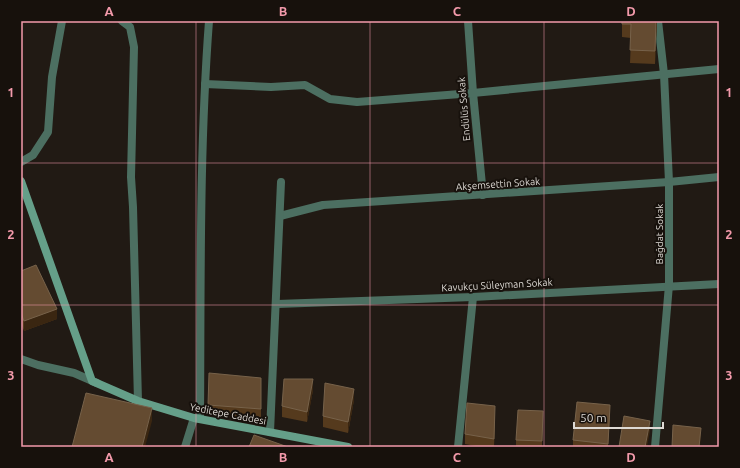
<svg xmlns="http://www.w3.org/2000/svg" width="740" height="468" viewBox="0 0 740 468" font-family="Ubuntu,sans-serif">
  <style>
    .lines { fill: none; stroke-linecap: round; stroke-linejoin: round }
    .street { stroke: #4c6f61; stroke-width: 8 }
    .secondary { stroke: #659f89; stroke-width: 8 }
    .wall { fill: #553a1d }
    .shaded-wall { fill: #3a2611 }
    .building { fill: #644b31; stroke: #77624a }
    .grid { fill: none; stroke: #f39aab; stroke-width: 1; stroke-opacity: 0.55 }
    .labels { text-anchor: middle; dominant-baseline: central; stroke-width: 4; stroke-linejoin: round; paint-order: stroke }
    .street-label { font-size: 10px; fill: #dedad5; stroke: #17110c }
    .neatline { fill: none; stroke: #f39aab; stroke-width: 1.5 }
    .grid-label { font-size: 13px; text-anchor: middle; font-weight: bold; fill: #f39aab }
  </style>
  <rect width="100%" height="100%" fill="#211a14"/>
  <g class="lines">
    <g class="street">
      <polyline points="122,21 130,27 134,47 131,177 133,207 138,401"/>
      <polyline points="468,21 473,93 483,195"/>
      <polyline points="205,84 271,87 305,85 330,99 357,102 473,93 719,69"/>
      <polyline points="21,162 33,155 48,132 52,77 62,21"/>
      <polyline points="280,216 323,205 669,182 719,177"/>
      <polyline points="277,304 473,297 719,284"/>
      <polyline points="21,359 38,365 74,373 97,383"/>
      <path d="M200,419c1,-132 -1,-266 9,-398"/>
      <polyline points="270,432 281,182"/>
      <polyline points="185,447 194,418"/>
      <polyline points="458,447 473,297"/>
      <polyline points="655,447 669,285 669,182 664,74 658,21"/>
    </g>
    <polyline class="secondary" points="21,181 92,381 138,401 194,418 348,447"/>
  </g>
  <g class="wall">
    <polygon points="622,21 657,21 655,64 630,63 631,38 622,37"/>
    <polygon points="21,271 57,319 24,331 21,323"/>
    <polygon points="261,378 261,419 208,415 208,405"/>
    <polygon points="313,390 307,422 282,417 282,406"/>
    <polygon points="354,400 348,433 323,427 323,416"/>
    <polygon points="543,411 542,447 516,447 516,440"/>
    <polygon points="610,415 608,447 573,447 573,440"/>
    <polygon points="495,416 494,447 481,447 465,444 465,434"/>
  </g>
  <g class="shaded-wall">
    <polygon points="656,21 657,21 655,64 655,51"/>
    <polygon points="57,309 57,319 24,331 24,321"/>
    <polygon points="313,379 313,390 307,422 307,412"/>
    <polygon points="354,389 354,400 348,433 348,422"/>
    <polygon points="610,405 610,415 608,447"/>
    <polygon points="495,406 495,416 494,447 494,439"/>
    <polygon points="152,408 152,421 145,447 142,447"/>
    <polygon points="650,421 650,431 647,447 645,447"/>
    <polygon points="701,428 700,447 699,447"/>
  </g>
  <g class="building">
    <polygon points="622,21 656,21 655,51 630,50 631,24 622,24"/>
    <polygon points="36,265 57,309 24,321 21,313 21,271"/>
    <polygon points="209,373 261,378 261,409 208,405"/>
    <polygon points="284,379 313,379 307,412 282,406"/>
    <polygon points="325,383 354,389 348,422 323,416"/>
    <polygon points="86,393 152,408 142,447 72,447"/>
    <polygon points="577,402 610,405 608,444 573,440"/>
    <polygon points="467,403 495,406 494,439 465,434"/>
    <polygon points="518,410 543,411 542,441 516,440"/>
    <polygon points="624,416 650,421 645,447 619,447"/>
    <polygon points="673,425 701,428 699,447 672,447"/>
    <polygon points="254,435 288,447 249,447"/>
  </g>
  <path class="grid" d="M196,21v426M370,21v426M544,21v426M21,163h698M21,305h698"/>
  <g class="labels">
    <g class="street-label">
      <text transform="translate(464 109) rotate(-95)">Endülüs Sokak</text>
      <text transform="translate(498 184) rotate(-4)">Akşemsettin Sokak</text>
      <text transform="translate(659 234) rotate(-90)">Bağdat Sokak</text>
      <text transform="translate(497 285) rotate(-3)">Kavukçu Süleyman Sokak</text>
      <text transform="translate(228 414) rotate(11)">Yeditepe Caddesi</text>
    </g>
  </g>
  <rect width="740" height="468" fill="none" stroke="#17110c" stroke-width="44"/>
  <path d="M574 422v6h89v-6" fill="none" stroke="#dedad5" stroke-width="2"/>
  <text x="580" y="422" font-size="12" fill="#dedad5" stroke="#17110c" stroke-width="3" paint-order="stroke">50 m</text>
  <rect x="22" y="22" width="696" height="424" class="neatline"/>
  <g class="grid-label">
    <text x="109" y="16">A</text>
    <text x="283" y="16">B</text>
    <text x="457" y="16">C</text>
    <text x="631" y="16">D</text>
    <text x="11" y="97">1</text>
    <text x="729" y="97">1</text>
    <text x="11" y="239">2</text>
    <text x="729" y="239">2</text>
    <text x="11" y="380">3</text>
    <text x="729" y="380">3</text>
    <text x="109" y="462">A</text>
    <text x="283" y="462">B</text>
    <text x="457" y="462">C</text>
    <text x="631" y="462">D</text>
  </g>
</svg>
